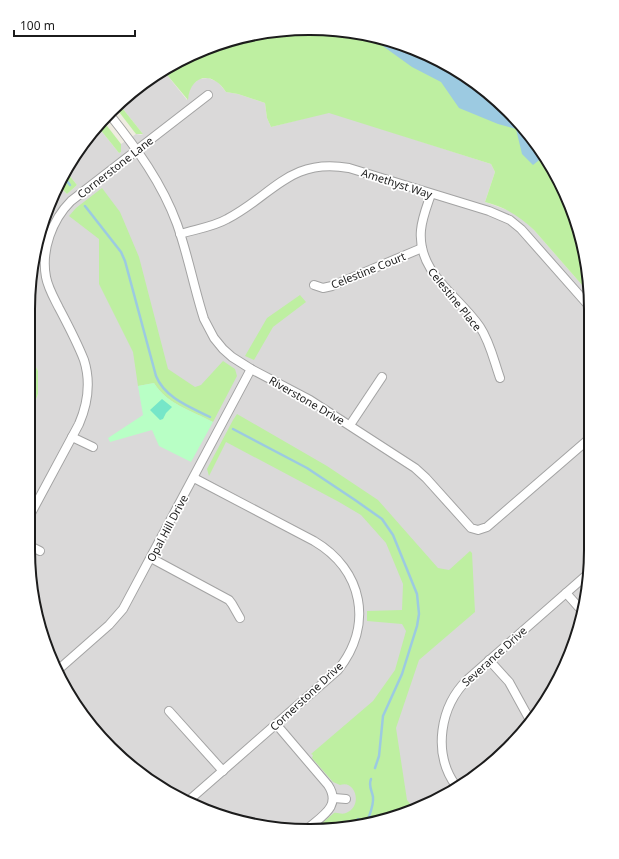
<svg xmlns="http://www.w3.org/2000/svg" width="619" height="859" viewBox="0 0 619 859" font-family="'Noto Sans',sans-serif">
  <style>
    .residential { fill: #dad9d9 }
    .grass { fill: #beefa1 }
    .park { fill: #b8ffc5 }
    .pitch { fill: #76e6c8 }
    .water { fill: #9ccae1 }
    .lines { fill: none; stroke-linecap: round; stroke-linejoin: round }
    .stream { stroke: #9ccae1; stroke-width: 2.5 }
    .street-casing { stroke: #a3a3a3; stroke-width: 10 }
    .street { stroke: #fff; stroke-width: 8 }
    .labels { text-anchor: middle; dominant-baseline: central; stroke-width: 3.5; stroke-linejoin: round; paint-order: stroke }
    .street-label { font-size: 11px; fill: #1c1c1c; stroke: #fff }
    .rim { fill: none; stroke: #1c1c1c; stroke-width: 2 }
  </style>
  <rect width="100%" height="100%" fill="#efece1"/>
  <polygon class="residential" points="163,70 187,100 190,89 192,85 199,79 208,78 218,82 226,92 238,94 265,103 267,118 271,127 329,112 491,164 495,172 485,202 510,211 525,221 534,230 589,293 590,568 581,622 562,674 533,721 495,761 417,809 346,829 273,829 185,802 124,761 75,706 38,623 28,549 30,416 38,394 38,371 32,359 33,254 59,186 67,194 77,185 65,170 66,169 99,128 119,153 121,152 121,144 136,134 141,135 143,134 119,104 124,98"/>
  <g class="grass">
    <path d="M328,29l55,9 51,19 47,29 40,38 41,61 27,88v20l-55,-63c-15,-14 -29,-23 -49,-28l10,-30 -4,-8 -162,-51 -58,14 -4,-9 -2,-15 -27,-9 -12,-2c-14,-22 -36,-17 -38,8l-25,-30 6,-4 50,-23 54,-13z"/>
    <polygon points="119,104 143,134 136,134 116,108"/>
    <polygon points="104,122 121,144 121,152 119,153 99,128"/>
    <polygon points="65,170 77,185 67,194 59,186"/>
    <path d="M102,188l18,24 19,45 29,112 27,18 6,-2 22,-24 12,8 2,7 -24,46c-21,-11 -46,-18 -59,-39l-16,3 -5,-34 -34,-68v-45l-30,-23 7,-8z"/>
    <polygon points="300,295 306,302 273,327 254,360 245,356 267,318"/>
    <polygon points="32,359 38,371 38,394 30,416"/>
    <path d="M237,414l90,52 51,34 60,68 11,2 21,-19 2,2 3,59 -56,48 -23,68 11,72 8,10 -69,19h-31l19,-16c4,-1 7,2 12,0 17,-6 10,-34 -6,-28l-7,-3 -21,-24 1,-3 -2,-1 62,-53 22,-31 11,-39 -4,-7 -35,-3v-10l35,-1 1,-26 -17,-41 -25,-28 -22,-13 -113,-60 -17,34 -2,-7 26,-49z"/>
  </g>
  <path class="park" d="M154,383c13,21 38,28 59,39l-22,40 -32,-16 -7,-16 -42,12 -2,-4 35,-23 -5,-29z"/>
  <polygon class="pitch" points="162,399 172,407 166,413 163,419 160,420 150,410"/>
  <polygon class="water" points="377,37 383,38 434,57 481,86 521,124 543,157 533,165 522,154 516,129 498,124 459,108 441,82 412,67 380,44"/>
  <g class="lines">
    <g class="stream">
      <polyline points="63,176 70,185"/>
      <path d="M85,206l36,46 4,9 31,115c9,22 34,31 54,41"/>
      <polyline points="233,429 307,468 355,500 382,519 393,535 417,594 419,614 417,626 402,674 383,716 379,756 375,768"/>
      <polyline points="358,819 361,821 368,821"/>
      <path d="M367,823c2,-8 7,-17 6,-26 -1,-7 -5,-11 -2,-18"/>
    </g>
    <g class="street-casing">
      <g id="street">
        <path d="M110,115c27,34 52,68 67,109 11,31 17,64 27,95l10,19 9,11 9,8 19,12 59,31 105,68 11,10 45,50 7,2 9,-3 103,-89"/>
        <path d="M431,194c-4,12 -9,24 -10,36 -4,43 37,65 59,97 10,15 14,34 20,51"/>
        <path d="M180,234c16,-5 33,-7 47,-15 45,-23 63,-62 122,-51l140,43 21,9 11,9 68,77"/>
        <polyline points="314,285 323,288 332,286 422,248"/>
        <polyline points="350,425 382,377"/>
        <polyline points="72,437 93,447"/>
        <path d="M29,517l50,-93c9,-21 12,-42 5,-64 -7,-18 -16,-35 -25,-52 -5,-10 -11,-20 -13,-31 -5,-27 6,-57 25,-76l137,-106"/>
        <polyline points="28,545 40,551"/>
        <polyline points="151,558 229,600 232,604 240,618"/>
        <polyline points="566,593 583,612"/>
        <polyline points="489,660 509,682 531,722"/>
        <polyline points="59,669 109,625 123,609 251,369"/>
        <polyline points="169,711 223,771"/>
        <path d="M276,724l52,61c14,21 -6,31 -21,44"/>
        <path d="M456,786c-24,-33 -16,-80 12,-107l122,-107"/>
        <polyline points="334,798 346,799"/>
        <path d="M187,802l151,-132c36,-45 25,-100 -24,-129l-120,-63"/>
      </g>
    </g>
    <use href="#street" class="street"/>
  </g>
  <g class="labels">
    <g class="street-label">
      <text transform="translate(115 167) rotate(-38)">Cornerstone Lane</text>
      <text transform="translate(397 183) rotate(18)">Amethyst Way</text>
      <text transform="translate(368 270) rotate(-22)">Celestine Court</text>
      <text transform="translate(455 299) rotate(51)">Celestine Place</text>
      <text transform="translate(307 400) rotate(30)">Riverstone Drive</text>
      <text transform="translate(167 528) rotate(-62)">Opal Hill Drive</text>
      <text transform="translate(494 656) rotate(-42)">Severance Drive</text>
      <text transform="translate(306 696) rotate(-43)">Cornerstone Drive</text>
    </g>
  </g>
  <path d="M0 0H619V859H0ZM309 35H310A274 274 0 0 1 584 309V550A274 274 0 0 1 310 824H309A274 274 0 0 1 35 550V309A274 274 0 0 1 309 35Z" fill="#fff" fill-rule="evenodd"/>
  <path class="rim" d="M309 35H310A274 274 0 0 1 584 309V550A274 274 0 0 1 310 824H309A274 274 0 0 1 35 550V309A274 274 0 0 1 309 35Z"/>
  <path d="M14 30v6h121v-6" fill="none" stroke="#1c1c1c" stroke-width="2"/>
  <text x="20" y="30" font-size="12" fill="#1c1c1c" stroke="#ffffff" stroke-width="3" paint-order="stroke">100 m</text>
</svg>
